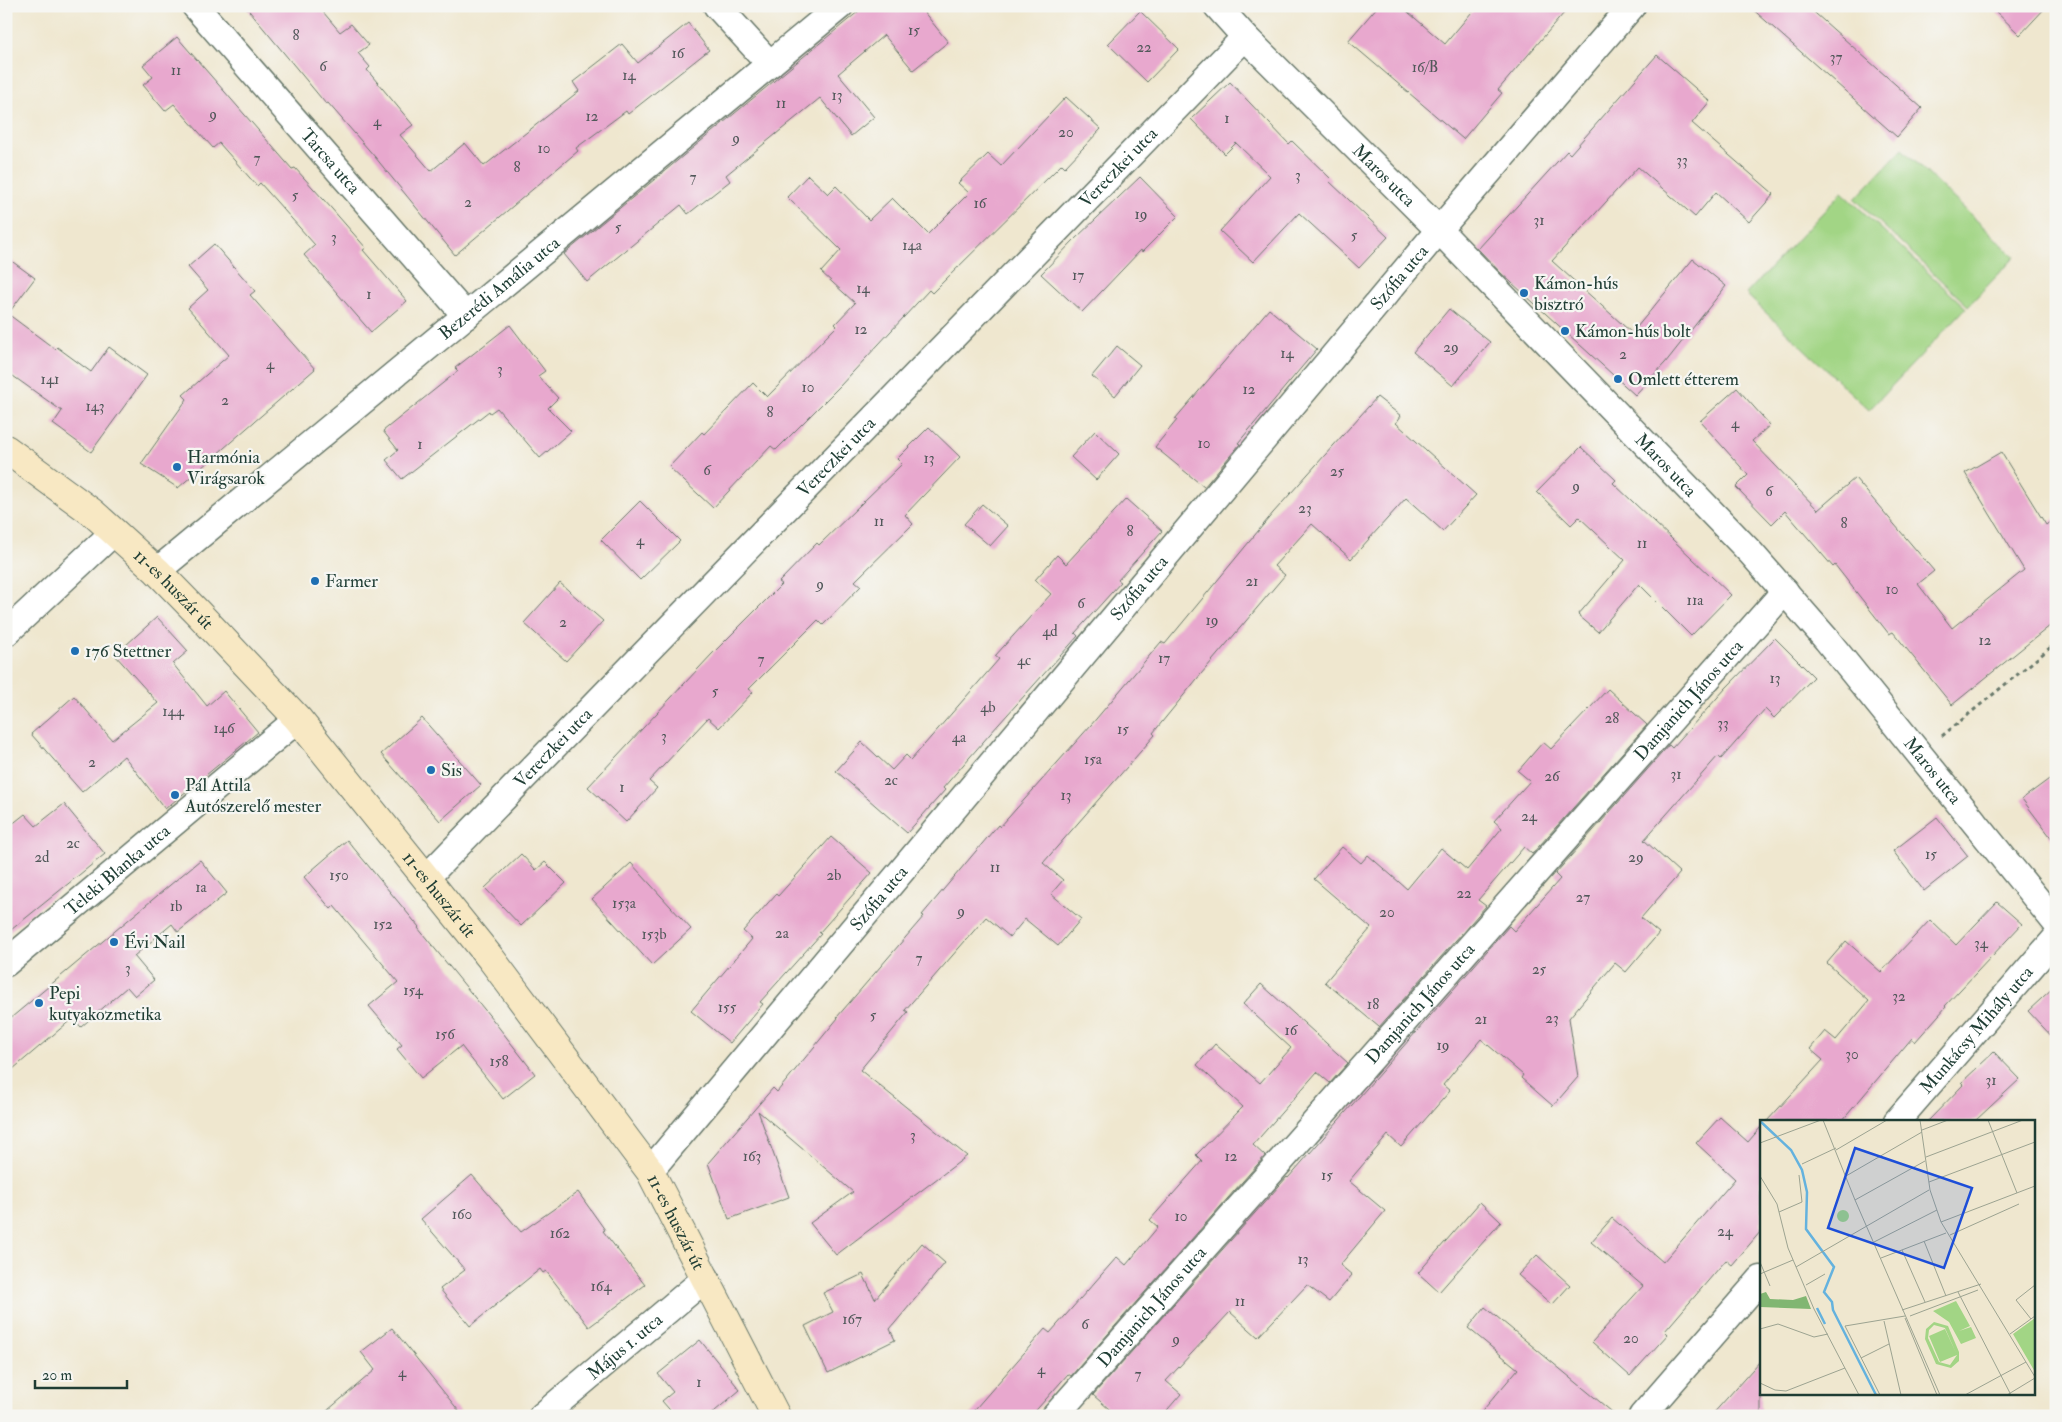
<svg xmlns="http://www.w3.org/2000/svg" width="2062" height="1422" viewBox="0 0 2062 1422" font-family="'IM FELL Double Pica',serif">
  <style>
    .green { fill: #a2d585; stroke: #60895c }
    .building { fill: #e8a8ce }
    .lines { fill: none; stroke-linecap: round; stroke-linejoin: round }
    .minor-casing { stroke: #68786a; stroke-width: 29 }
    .secondary-casing { stroke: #68786a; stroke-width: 30 }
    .path { stroke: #68786a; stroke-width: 3; stroke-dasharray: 4 4; stroke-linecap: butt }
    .minor { stroke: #fff; stroke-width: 26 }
    .secondary { stroke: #f8e8c3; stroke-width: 28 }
    .poi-dot { fill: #1f6fb2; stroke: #f6f6f2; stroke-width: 2 }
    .labels { text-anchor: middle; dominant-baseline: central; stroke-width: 4.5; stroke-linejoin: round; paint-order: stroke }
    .number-label { font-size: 15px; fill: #51585a }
    .street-label { font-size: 18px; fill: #1f3d34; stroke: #f6f6f2 }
    .poi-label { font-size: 18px; fill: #1f3d34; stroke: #f6f6f2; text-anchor: start }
    .inset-river { fill: none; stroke: #64b2de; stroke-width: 2.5 }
    .inset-road { fill: none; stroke: #9ca391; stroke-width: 1 }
    .view { fill: #1d4ed8; fill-opacity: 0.15; stroke: #1d4ed8; stroke-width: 2.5 }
    .inset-edge { fill: none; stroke: #1f3d34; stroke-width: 2.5 }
  </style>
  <rect width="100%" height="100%" fill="#f6f6f2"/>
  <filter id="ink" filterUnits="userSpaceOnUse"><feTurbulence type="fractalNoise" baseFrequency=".02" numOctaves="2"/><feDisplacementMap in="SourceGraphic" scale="10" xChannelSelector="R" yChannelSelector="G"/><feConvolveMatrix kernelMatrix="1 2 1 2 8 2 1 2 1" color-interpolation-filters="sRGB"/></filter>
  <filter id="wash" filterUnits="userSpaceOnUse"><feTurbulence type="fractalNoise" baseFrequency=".0096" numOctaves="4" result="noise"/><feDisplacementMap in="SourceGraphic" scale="20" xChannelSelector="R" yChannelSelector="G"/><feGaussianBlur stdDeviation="1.12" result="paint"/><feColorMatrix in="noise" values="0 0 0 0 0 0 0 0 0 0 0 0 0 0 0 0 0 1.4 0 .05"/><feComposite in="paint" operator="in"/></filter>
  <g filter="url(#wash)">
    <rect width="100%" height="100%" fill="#efe7cf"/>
    <g class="green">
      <polygon points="1902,149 2015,257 1968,306 1855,199"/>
      <polygon points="1842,192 1966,308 1869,410 1746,294"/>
    </g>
    <g id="blocks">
      <g class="building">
        <polygon points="245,6 318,6 340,32 351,24 369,45 358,53 370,67 367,70 413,125 400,135 431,171 465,143 484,166 579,91 573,82 622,44 638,63 688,23 709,50 628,114 626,111 576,148 578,151 455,255 375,157 328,103 326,104"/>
        <polygon points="865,6 919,6 948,42 913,70 884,35 838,74 874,117 851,136 820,98 726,175 730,181 688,214 681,205 587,282 564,254"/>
        <polygon points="1378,6 1401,6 1445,44 1477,6 1570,6 1498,90 1502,93 1463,139 1348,41"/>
        <polygon points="1749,6 1807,6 1922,108 1897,137"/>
        <polygon points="1990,6 2047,6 2020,35"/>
        <polygon points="1140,11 1179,49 1147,82 1108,44"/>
        <polygon points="177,37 292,169 295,168 332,209 366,248 363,250 407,301 371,332 304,255 315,245 260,183 257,186 219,143 213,148 174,104 165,111 143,85 153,77 143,65"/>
        <polygon points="1657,55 1710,101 1692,123 1774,194 1749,222 1716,192 1695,217 1638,167 1552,261 1632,333 1693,259 1726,286 1665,363 1635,395 1501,273 1478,249 1567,151 1570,154"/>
        <polygon points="1230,82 1289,144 1292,141 1331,179 1329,181 1388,237 1359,268 1299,213 1253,262 1220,231 1270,176 1236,143 1225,154 1191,119"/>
        <polygon points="1066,97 1101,129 1065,167 1062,164 932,293 929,290 840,386 776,450 771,446 713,508 669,467 702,432 704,434 753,383 767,397 837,326 835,324 855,303 821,272 841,250 787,197 808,175 828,194 836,186 869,220 892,198 928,234 969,193 958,183 988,154 1001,166"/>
        <polygon points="1140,177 1178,216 1142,252 1141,250 1082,312 1041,274 1075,239"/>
        <polygon points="214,244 255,291 250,295 315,369 178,488 141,464 187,399 183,395 229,355 188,308 208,290 188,267"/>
        <polygon points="6,257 35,278 8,314 55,349 57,347 91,372 109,347 147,375 91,452 53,424 62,411 6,371"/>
        <polygon points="1269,309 1317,349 1238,443 1240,444 1204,487 1155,447 1177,420 1175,419"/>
        <polygon points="1449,309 1490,342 1453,386 1413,352"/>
        <polygon points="510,325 545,371 538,376 558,398 548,408 571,431 540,458 497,408 490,413 489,411 402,479 386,460 398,450 383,431 458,371 455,368"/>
        <polygon points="1117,346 1140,365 1115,396 1092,376"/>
        <polygon points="1737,388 1770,425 1752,441 1818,510 1855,478 1934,571 1918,584 1952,628 2024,570 1965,473 2001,452 2046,525 2056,517 2056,621 1952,705 1893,632 1889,634 1835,565 1833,567 1785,511 1772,524 1736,487 1748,475 1700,421"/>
        <polygon points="1377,397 1401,416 1396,423 1476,495 1443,531 1406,498 1351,559 1312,524 1274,566 1285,575 1201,674 1153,733 1155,735 1043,863 1063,880 1051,894 1081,919 1058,946 1025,919 1010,937 986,917 905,1010 908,1012 860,1070 967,1156 836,1255 810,1223 853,1192 758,1111 789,1197 729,1219 708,1163 773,1088 777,1092 838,1018 837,1017 924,916 922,915 998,825 1000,827 1091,725 1161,642 1165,644 1273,513"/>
        <polygon points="929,427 960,457 905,515 913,524 855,581 861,586 823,625 818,620 749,689 753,692 719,728 708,718 649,781 657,788 626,822 588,787 712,654 782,584 779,582 817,543 819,545 902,464 897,459"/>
        <polygon points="1095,431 1119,454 1096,480 1071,457"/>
        <polygon points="1581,447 1616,480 1613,483 1731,595 1691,636 1639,584 1598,632 1578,615 1625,560 1579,517 1571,525 1537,492"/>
        <polygon points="1126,499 1162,531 1118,580 1121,582 1075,633 1078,636 990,734 943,788 945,790 907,833 836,771 862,742 892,770 906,755 911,760 999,659 995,656 1051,594 1035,580 1057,555 1066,564"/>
        <polygon points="640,501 680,541 640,580 601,540"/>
        <polygon points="982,504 1008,526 990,546 964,524"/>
        <polygon points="560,583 603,621 566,661 524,623"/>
        <polygon points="157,617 188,651 173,664 207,706 224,691 258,732 165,809 124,756 82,792 31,734 74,696 112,740 158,703 115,655"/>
        <polygon points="1775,638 1814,677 1774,718 1765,709 1721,759 1718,756 1644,840 1680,873 1641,918 1659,933 1626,972 1615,963 1569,1018 1578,1077 1553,1106 1521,1078 1523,1075 1481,1039 1443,1085 1450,1091 1401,1147 1388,1135 1349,1181 1385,1211 1340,1265 1352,1275 1329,1302 1307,1285 1258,1337 1230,1312 1166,1381 1181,1394 1162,1416 1117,1416 1093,1395 1287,1177 1288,1178 1509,926 1514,931 1560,879 1555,874 1669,745 1672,748 1726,688"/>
        <polygon points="1608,689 1647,725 1532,854 1524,847 1478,900 1486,906 1379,1027 1325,982 1371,928 1314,879 1342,847 1361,863 1368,855 1407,889 1441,848 1467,870 1502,828 1494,821 1530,781 1518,771 1543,742 1551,749"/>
        <polygon points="422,718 481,785 440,821 381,754"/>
        <polygon points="2056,774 2056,844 2022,799"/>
        <polygon points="64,804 105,854 6,934 6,829 25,814 36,826"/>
        <polygon points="1937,817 1968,856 1924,891 1893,851"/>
        <polygon points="831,837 872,873 819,933 821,934 760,1002 763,1004 730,1043 691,1011 752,939 743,931 776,894 778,896"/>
        <polygon points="347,840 419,927 418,928 493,1020 535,1074 503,1099 461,1046 421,1078 397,1049 402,1045 369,1006 398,982 334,906 331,909 304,877"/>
        <polygon points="521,854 536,870 545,862 566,883 521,926 485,888"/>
        <polygon points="200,860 227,893 178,932 172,924 134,956 154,980 135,996 127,987 81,1027 73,1018 6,1075 6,1022"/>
        <polygon points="631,863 691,929 652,965 592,899"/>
        <polygon points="1997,902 2022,924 1945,1006 1946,1007 1915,1042 1912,1038 1842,1121 1767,1121 1823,1060 1810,1049 1825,1031 1836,1040 1869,1001 1827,963 1846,941 1881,972 1930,920 1956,945"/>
        <polygon points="1261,984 1348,1063 1330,1083 1317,1072 1253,1145 1265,1156 1071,1376 1068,1374 1031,1416 969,1416 1045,1329 1050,1333 1117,1257 1126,1265 1158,1227 1150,1220 1202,1161 1196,1155 1243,1107 1197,1065 1215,1044 1260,1083 1291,1048 1243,1004"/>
        <polygon points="2056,985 2056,1041 2028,1011"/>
        <polygon points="1994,1052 2020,1079 1975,1121 1928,1121 1964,1084 1962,1082"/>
        <polygon points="1720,1117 1748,1142 1761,1127 1761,1231 1732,1265 1726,1260 1665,1331 1668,1334 1630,1376 1592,1342 1643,1286 1591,1242 1612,1218 1663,1262 1735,1179 1696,1143"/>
        <polygon points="472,1175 521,1232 578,1192 605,1230 603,1231 645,1285 589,1327 546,1271 543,1273 540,1269 470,1326 440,1289 465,1270 421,1219"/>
        <polygon points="1480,1202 1501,1222 1439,1292 1418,1273"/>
        <polygon points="922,1243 945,1263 890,1329 895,1340 828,1373 805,1326 833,1312 823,1293 863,1274 875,1299"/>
        <polygon points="1537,1255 1570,1285 1552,1305 1518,1275"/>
        <polygon points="1485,1307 1617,1416 1478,1416 1518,1369 1468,1328"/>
        <polygon points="392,1328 463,1416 321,1416 375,1370 361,1352"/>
        <polygon points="700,1340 740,1390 709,1416 675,1416 662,1401 673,1392 658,1374"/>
        <polygon points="1761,1360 1761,1416 1711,1416"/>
      </g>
    </g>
  </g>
  <g filter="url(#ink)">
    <use href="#blocks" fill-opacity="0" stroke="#68786a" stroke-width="1"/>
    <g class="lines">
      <g class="minor-casing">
        <g id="minor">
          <path id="s1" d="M195,6l271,310"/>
          <polyline points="717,6 770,64"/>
          <path id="s2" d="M1217,6l28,31 194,193 312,323 76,87 229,283"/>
          <path id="s3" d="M157,571l683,-565"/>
          <polyline points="6,633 114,532"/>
          <path id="s4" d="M426,878l819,-841"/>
          <path id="s5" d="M6,963l292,-244"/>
          <path id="s6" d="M1897,1121l159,-183"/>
          <path id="s7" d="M650,1171l789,-941 193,-224"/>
          <path id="s8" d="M542,1416l164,-138"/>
          <path id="s9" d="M1055,1416l730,-825"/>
          <polyline points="1642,1416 1761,1279"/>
        </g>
      </g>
      <g class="secondary-casing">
        <g id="secondary">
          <path id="s10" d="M6,449l87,64 64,58 40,41 101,107 194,241 158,211 126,245"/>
        </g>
      </g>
      <polyline class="path" points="1942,736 2056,643"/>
      <use href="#minor" class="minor"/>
      <use href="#secondary" class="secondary"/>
    </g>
  </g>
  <g class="poi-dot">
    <circle cx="1524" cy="293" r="5"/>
    <circle cx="1565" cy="331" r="5"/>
    <circle cx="1618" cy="379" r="5"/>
    <circle cx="177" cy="467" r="5"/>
    <circle cx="315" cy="581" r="5"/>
    <circle cx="75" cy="651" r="5"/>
    <circle cx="431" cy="770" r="5"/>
    <circle cx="175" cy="795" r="5"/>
    <circle cx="114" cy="942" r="5"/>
    <circle cx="39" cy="1003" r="5"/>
  </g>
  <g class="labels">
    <g class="number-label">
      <text x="914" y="30">15</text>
      <text x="296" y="35">8</text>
      <text x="1144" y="47">22</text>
      <text x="678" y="53">16</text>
      <text x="1836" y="57">37</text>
      <text x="323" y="66">6</text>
      <text x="1425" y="67">16/B</text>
      <text x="176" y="70">11</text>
      <text x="629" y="75">14</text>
      <text x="837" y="95">13</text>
      <text x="781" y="103">11</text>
      <text x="213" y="114">9</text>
      <text x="592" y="116">12</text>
      <text x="1227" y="118">1</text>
      <text x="377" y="121">4</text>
      <text x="1066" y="132">20</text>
      <text x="736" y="138">9</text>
      <text x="544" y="148">10</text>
      <text x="257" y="158">7</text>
      <text x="1682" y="160">33</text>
      <text x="517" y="167">8</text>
      <text x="1298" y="175">3</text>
      <text x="693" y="177">7</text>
      <text x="295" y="195">5</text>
      <text x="468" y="202">2</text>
      <text x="980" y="203">16</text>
      <text x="1141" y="214">19</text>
      <text x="1539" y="220">31</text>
      <text x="618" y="227">5</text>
      <text x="1354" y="235">5</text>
      <text x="334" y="237">3</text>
      <text x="912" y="245">14a</text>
      <text x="1078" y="275">17</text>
      <text x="863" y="288">14</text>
      <text x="369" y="294">1</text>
      <text x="861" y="329">12</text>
      <text x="1451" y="347">29</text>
      <text x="1287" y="353">14</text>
      <text x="1623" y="354">2</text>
      <text x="270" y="364">4</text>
      <text x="500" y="369">3</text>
      <text x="50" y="379">141</text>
      <text x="808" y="387">10</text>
      <text x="1249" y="389">12</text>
      <text x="225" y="400">2</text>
      <text x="95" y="406">143</text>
      <text x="770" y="412">8</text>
      <text x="1735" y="423">4</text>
      <text x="1204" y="443">10</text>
      <text x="420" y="444">1</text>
      <text x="929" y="458">13</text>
      <text x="707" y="470">6</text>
      <text x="1337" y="471">25</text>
      <text x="1576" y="486">9</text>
      <text x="1769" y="491">6</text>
      <text x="1305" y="508">23</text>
      <text x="879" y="521">11</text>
      <text x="1844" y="523">8</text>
      <text x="1130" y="531">8</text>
      <text x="640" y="540">4</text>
      <text x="1642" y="543">11</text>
      <text x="1252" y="581">21</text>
      <text x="820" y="584">9</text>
      <text x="1892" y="589">10</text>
      <text x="1695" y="600">11a</text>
      <text x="1081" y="603">6</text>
      <text x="1212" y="620">19</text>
      <text x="563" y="622">2</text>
      <text x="1050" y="631">4d</text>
      <text x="1985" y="640">12</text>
      <text x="1164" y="658">17</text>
      <text x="761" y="659">7</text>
      <text x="1024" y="660">4c</text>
      <text x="1775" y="678">13</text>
      <text x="715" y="691">5</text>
      <text x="988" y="707">4b</text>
      <text x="173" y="711">144</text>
      <text x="1612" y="718">28</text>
      <text x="1723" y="723">33</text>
      <text x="224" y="728">146</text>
      <text x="1123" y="729">15</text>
      <text x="664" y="736">3</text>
      <text x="959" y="737">4a</text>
      <text x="1093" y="759">15a</text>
      <text x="92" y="762">2</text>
      <text x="1676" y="774">31</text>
      <text x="1552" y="776">26</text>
      <text x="891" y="780">2c</text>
      <text x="622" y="787">1</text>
      <text x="1066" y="795">13</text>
      <text x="1529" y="816">24</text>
      <text x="73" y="843">2c</text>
      <text x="1931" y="854">15</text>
      <text x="42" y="857">2d</text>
      <text x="1636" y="857">29</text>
      <text x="995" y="867">11</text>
      <text x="339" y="875">150</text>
      <text x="834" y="875">2b</text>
      <text x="201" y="887">1a</text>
      <text x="1464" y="893">22</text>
      <text x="1583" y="897">27</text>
      <text x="624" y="903">153a</text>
      <text x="176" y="906">1b</text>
      <text x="961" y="911">9</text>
      <text x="1387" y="912">20</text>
      <text x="383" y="924">152</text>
      <text x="782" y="933">2a</text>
      <text x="654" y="934">153b</text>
      <text x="1981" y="943">34</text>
      <text x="919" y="958">7</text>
      <text x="128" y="968">3</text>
      <text x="1539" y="969">25</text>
      <text x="413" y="990">154</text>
      <text x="1899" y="996">32</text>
      <text x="1373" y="1004">18</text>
      <text x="727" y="1007">155</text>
      <text x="873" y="1015">5</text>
      <text x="1552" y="1018">23</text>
      <text x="1481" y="1019">21</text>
      <text x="1291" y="1030">16</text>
      <text x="445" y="1034">156</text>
      <text x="1443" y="1045">19</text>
      <text x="1852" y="1054">30</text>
      <text x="499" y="1061">158</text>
      <text x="1991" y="1080">31</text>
      <text x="913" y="1135">3</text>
      <text x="752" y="1156">163</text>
      <text x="1231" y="1156">12</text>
      <text x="1327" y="1175">15</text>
      <text x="462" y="1214">160</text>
      <text x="1181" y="1216">10</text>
      <text x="1725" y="1231">24</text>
      <text x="560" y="1233">162</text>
      <text x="1303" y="1259">13</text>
      <text x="601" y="1286">164</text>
      <text x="1240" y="1301">11</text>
      <text x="852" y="1319">167</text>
      <text x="1085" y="1324">6</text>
      <text x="1631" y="1338">20</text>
      <text x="1176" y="1339">9</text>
      <text x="1041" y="1369">4</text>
      <text x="402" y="1372">4</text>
      <text x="1138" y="1374">7</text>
      <text x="699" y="1382">1</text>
    </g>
    <g class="street-label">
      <text stroke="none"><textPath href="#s1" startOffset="206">Tarcsa utca</textPath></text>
      <text stroke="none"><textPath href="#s4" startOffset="992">Vereczkei utca</textPath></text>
      <text stroke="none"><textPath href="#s2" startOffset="238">Maros utca</textPath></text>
      <text stroke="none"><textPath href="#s7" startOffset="1166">Szófia utca</textPath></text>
      <text stroke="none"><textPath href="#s3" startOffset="444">Bezerédi Amália utca</textPath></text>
      <text stroke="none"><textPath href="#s4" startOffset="588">Vereczkei utca</textPath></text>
      <text stroke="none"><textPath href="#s2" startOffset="642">Maros utca</textPath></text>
      <text stroke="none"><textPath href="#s7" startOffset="761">Szófia utca</textPath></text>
      <text stroke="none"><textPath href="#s10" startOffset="219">11-es huszár út</textPath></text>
      <text stroke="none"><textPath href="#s9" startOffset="956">Damjanich János utca</textPath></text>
      <text stroke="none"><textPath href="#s4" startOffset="182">Vereczkei utca</textPath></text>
      <text stroke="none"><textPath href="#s2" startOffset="1048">Maros utca</textPath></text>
      <text stroke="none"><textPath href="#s5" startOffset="145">Teleki Blanka utca</textPath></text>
      <text stroke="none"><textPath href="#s10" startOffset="624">11-es huszár út</textPath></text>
      <text stroke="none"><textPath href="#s7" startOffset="356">Szófia utca</textPath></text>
      <text stroke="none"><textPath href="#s9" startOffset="551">Damjanich János utca</textPath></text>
      <text stroke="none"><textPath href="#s6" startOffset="121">Munkácsy Mihály utca</textPath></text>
      <text stroke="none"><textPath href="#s10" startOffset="1029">11-es huszár út</textPath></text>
      <text stroke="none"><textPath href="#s9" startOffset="146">Damjanich János utca</textPath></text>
      <text stroke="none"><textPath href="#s8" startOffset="108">Május 1. utca</textPath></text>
    </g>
    <g class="poi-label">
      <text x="1534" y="283">Kámon-hús<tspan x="1534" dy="21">bisztró</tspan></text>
      <text x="1575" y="331">Kámon-hús bolt</text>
      <text x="1628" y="379">Omlett étterem</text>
      <text x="187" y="457">Harmónia<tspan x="187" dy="21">Virágsarok</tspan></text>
      <text x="325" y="581">Farmer</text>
      <text x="85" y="651">176 Stettner</text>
      <text x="441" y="770">Sis</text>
      <text x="185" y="785">Pál Attila<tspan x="185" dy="21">Autószerelő mester</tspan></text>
      <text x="124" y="942">Évi Nail</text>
      <text x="49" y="993">Pepi<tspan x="49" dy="21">kutyakozmetika</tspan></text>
    </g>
  </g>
  <g transform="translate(1760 1120)">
    <rect width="275" height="275" fill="#efe7cf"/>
    <path d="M77 96a6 6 0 1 1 12 0a6 6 0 1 1-12 0ZM196,181l14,25 -11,5 12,-4 5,11 -15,6 -12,-22 -16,-11zM275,198v54l-22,-38zM174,202l14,4 11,26v9l-8,7 -15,-4 -11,-25 1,-10zM174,205l11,3 11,25 -11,-24 -16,7 11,26 17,-7 -7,10 -11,-3 -11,-24 1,-8z" fill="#a2d585" fill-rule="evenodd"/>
    <path d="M6,172l4,7 23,1 13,-4 5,13 -51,-2v-13z" fill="#81b672"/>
    <path class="inset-river" d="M0,1l31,29 11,20 5,22 -1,37 28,38 -10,25 8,10 1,8 43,85M57,188l8,16"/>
    <path class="inset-road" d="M63,0l32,80 85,195M160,0l10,70 11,32 94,155M228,0l29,73M162,10l26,-10M0,23l61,-23M76,30l51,-30M166,37l97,-37M42,44l34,-16M0,56l17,28 11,44 26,61 45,86M86,56l76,-44M169,62l106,-40M95,80l70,-39M19,92l23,-10 -3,-27M181,102l94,-36M190,115l69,-31M164,121l22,55M114,122l63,-32M142,130l23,52M121,138l65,-25M0,142l10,24M36,147l133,-77M0,154l33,-14M46,165l19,-11M198,172l53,103M142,190l79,-26M150,196l68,-26M145,198l32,77M271,199l-15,-19 19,-15M124,201l17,74M0,209l18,-5 36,13 14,-3M250,214l25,-18M101,238l28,-14M0,263l15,7 11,1 59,-23M120,275l-35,-69 60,-10M205,275l61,-33M247,275l28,-17"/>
    <path class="view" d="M95,28l117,40 -28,80 -116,-40z"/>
    <rect width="275" height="275" class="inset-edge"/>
  </g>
  <rect width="2062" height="1422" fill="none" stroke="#f6f6f2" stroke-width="25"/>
  <path d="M35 1380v8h92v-8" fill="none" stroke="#1f3d34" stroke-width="2.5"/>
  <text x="42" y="1380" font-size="15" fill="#1f3d34" stroke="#f6f6f2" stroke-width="4" paint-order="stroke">20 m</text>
</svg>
